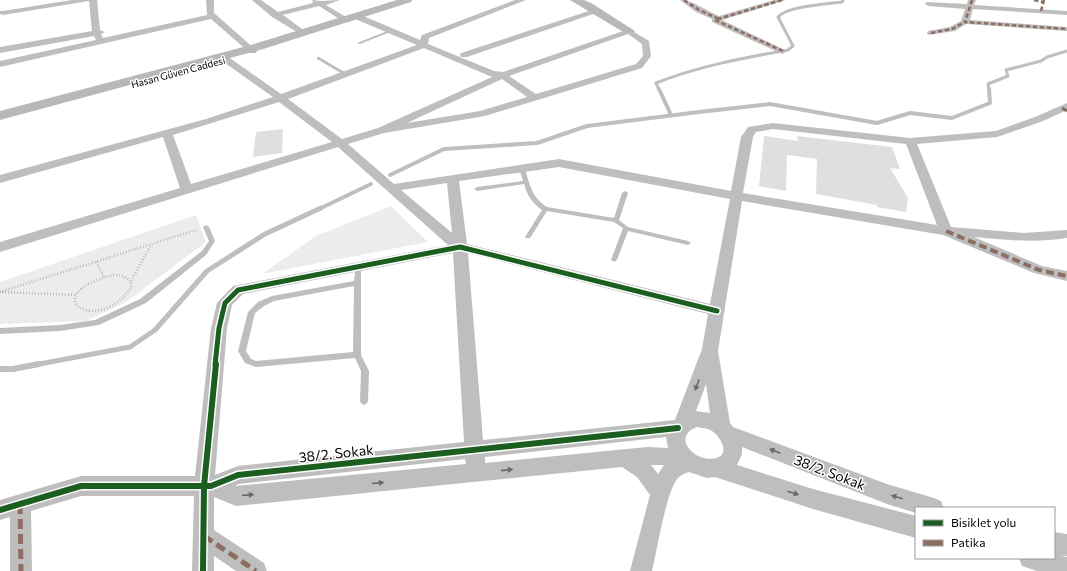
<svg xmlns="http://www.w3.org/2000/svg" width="1067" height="571" viewBox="0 0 1067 571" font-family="Commissioner,sans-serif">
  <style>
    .green { fill: #ececec }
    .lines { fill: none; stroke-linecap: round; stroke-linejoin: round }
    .stream-far3 { stroke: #bfbfbf; stroke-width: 3 }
    .stream-far2 { stroke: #bfbfbf; stroke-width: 4 }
    .stream-far1 { stroke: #bfbfbf; stroke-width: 5 }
    .stream { stroke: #bfbfbf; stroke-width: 6 }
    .building { fill: #dfdfdf }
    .path { stroke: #b9b9b9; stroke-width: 2.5; stroke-dasharray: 1 2; stroke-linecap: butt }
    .lane { fill: #bebebe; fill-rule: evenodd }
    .street { fill: #bebebe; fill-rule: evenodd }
    .secondary { fill: #b8b8b8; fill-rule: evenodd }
    .quiet-far3 { stroke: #8d6e63; stroke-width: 2.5; stroke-dasharray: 4.5 2.5; stroke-linecap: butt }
    .quiet-far2 { stroke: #8d6e63; stroke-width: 3; stroke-dasharray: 6 3; stroke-linecap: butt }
    .quiet-far1 { stroke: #8d6e63; stroke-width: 4; stroke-dasharray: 8 4; stroke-linecap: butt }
    .quiet { stroke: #8d6e63; stroke-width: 5; stroke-dasharray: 10 5; stroke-linecap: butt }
    .cycleway-far1-casing { stroke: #fff; stroke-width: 8 }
    .cycleway-casing { stroke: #fff; stroke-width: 9 }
    .cycleway-far1 { stroke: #1b5e20; stroke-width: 5 }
    .cycleway { stroke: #1b5e20; stroke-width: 6 }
    .oneway { fill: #686868 }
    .labels { text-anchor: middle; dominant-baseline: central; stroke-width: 3; stroke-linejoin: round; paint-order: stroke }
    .far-street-label { font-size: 10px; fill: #000; stroke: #fff }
    .near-street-label { font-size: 14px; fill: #000; stroke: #fff }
  </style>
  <rect width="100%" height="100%" fill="#fff"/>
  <g class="green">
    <polygon points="391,206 428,242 262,274 316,236"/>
    <polygon points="196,215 206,242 126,302 86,321 0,324 0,282"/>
  </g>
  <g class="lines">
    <g class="stream-far3">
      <path d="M659,90l-3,-7c43,-17 87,-25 132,-33l5,-4 -15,-29c8,-11 50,-13 64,-15l1,-2"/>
      <polyline points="989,90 988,84 1008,76 1006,70 1041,61 1047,57 1067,51"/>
    </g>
    <g class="stream-far2">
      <polyline points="659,89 671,115"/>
      <polyline points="390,175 444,149 537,143 587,126 699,112 770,104 877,123 910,113 952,118 990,103 989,89"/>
      <polyline points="319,209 371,184"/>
    </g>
    <polyline class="stream-far1" points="34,365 130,347 155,330 207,271 265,234 321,208"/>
    <polyline class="stream" points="0,369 13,369 39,364"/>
  </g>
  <g class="building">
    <polygon points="283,129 282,153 253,157 256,132"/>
    <polygon points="764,136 798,141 797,136 892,147 900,169 890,168 908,198 906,212 877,207 877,205 816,194 817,159 787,155 786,191 759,186"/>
  </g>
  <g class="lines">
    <g class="path">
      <polyline points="96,262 104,277"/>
      <path d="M113,275c9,0 16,2 19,11 -32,52 -100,10 -19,-11z"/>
      <polyline points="131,281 151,245"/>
      <polyline points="0,292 196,230"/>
      <polyline points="2,292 76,295"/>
    </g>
    <g class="lane">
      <polygon points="390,30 393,31 360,44 357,43"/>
      <polygon points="317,57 319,57 348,74 344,75 317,59"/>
      <path d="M522,166l3,2c4,15 7,30 22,39l67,11 8,-25 3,-2 3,2 -9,27 9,7 60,14 3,2 -3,2 -60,-14 -11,29 -3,2 -3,-2 12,-32 -9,-6 -67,-11 -17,27h-4l-1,-1 17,-27c-10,-7 -15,-15 -18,-26l-47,7 -3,-2 3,-2 46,-6 -4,-13z"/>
      <polygon points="206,225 209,227 215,241 206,255 146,303 99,325 60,331 0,334 0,328 60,325 95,320 140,299 202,251 209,241 203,227"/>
      <path d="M356,265h4l1,2v88l8,16 -1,30 -1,2 -3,2 -3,-2 -1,-2 1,-30 -6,-13 -99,9 -11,-4 -7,-12 10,-39 10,-10 14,-6 82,-15zM354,286l-1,66 -97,9 -5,-2 -5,-8 9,-38 9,-7 10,-5z"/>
    </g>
    <g class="street">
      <polygon points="72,0 97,0 100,30 105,32 101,34 103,38 207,15 206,0 214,0 214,13 257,51 256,53 250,53 211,19 0,67 0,61 96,40 94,36 0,53 0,47 92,31 89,1 3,15 0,14 0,11 3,11"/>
      <polygon points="252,0 261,0 278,12 313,3 312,0 321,1 340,0 326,5 351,20 350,22 344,22 319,6 283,15 305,31 306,33 305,35 302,35 272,17"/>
      <path d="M515,0h11l-97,38 -1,6 66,27 9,1 126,-43 20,12 2,15 -9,12 -157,48 -101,17 -36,11 46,40 165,-25 172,32 10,-54 7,-10 25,-4 137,15 86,-7 39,-14 32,-14v7l-24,11 -46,16 -80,7 34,83 73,6 43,-3v8c-31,5 -62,2 -93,-1l68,29 25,5v10l-33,-8 -91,-38 -201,-34 -24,150 12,72 3,4 154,57 47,14 7,3 3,7h-28v5l-29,-9 -145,-57v7l-5,11 76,24 103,27v22l-103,-29 -98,-32 -8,1 -18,-6c-4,1 -8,3 -11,6 -12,13 -21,73 -26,93h-22l20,-76 -13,-18 -15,-10 -386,39 -22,-9v33l50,33 3,8h-31l-22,-15v15h-22l2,-75h-113l-50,15 1,60h-22v-54l-10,3v-20l81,-24h114l16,-148 6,-25 16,-17 215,-41 -110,-98 -338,105v-10l180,-54 -17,-51 -163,46v-8l206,-56 67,-22 -55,-39 -1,-2 1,-2h6l57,40 136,-49 -62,-26v-4h6l59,25 2,-5zM628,34l14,10 1,12 -7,8 -100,30 -27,-18zM424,48l68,29 -114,51 -36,11 -54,-40zM502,79l25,18 -47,14 -73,12zM279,102l53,40 -141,42 -18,-49zM773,129l133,15 31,81 -194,-32 10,-56 3,-5zM559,167l171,32 -20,105 -243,-60 -8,-63zM447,183l5,50 -51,-43zM453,253l11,189 -226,24 -23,9 12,-147 5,-23 11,-11zM468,253l240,61 -6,35 -27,71 -192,20zM706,384l4,29 -14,-2zM697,427c5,1 11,1 15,4 8,5 19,23 4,27 -20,6 -46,-21 -19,-31zM666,437l2,11 -21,-1 -162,16v-6zM465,459l1,5 -231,22 4,-2zM651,465h13l-6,9z"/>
      <path d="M680,0c13,0 27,11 39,16l55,-16h12l-64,20 65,31 -4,3 -3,-1 -68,-31v-3l-16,-7z"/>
      <polygon points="968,0 976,0 974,5 1067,11 1067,15 973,9 970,20 1067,27 1067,31 966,24 955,31 928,35 927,33 928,31 950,27 961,21 965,9 929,6 925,4 926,2 967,4"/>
      <polygon points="595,9 601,9 602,11 467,57 461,57 460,55 461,53"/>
      <polygon points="1054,532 1067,534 1067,556 1060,555 1067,557 1067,571 1037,571 1022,566 1019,558 1054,558"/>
    </g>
    <g class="secondary">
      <polygon points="397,0 412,0 411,2 260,50 0,120 0,111 251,45"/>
      <polygon points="570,0 584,0 591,3 635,31 633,33 625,33"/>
    </g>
    <g class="quiet-far3">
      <polyline points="684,0 699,10 719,19"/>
      <polyline points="782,0 715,20 783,51"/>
      <polyline points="972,0 965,22 1067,29"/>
      <polyline points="1034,0 1043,2"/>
      <polyline points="1041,11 1044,0"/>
      <polyline points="931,33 952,29 965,22"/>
    </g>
    <polyline class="quiet-far2" points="1062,108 1067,111"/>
    <polyline class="quiet-far1" points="946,231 1039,270 1067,276"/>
    <g class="quiet">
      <polyline points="20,504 21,571"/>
      <polyline points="204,536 256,571"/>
    </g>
    <g class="cycleway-far1-casing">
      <polyline id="cycleway-far1" points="215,365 219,328 225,303 238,290 460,247 717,311"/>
    </g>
    <g class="cycleway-casing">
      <g id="cycleway">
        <polyline points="0,510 81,486 211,486 238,475 678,428"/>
        <polyline points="203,571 204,486 216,364"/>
      </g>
    </g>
    <use href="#cycleway-far1" class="cycleway-far1"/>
    <use href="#cycleway" class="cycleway"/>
  </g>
  <defs><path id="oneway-solid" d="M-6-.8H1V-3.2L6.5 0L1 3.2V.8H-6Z"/></defs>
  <g class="oneway">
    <use href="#oneway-solid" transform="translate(697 385) rotate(110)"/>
    <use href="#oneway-solid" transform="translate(775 451) rotate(-159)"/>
    <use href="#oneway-solid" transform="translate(507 470) rotate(-6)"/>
    <use href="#oneway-solid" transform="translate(378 483) rotate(-5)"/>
    <use href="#oneway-solid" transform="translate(793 493) rotate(17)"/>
    <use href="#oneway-solid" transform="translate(248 495) rotate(-5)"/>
    <use href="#oneway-solid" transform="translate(897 497) rotate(-164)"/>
  </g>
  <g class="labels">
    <g class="far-street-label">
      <text transform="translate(178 72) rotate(-15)">Hasan Güven Caddesi</text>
    </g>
    <g class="near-street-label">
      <text transform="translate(336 453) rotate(-6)">38/2. Sokak</text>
      <text transform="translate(830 472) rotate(21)">38/2. Sokak</text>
    </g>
  </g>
  <rect x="915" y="507" width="140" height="52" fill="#ffffff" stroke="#999999"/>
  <rect x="923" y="520" width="20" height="6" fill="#1b5e20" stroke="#999999"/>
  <text x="951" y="527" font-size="12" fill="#000000">Bisiklet yolu</text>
  <rect x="923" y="540" width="20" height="6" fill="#8d6e63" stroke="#999999"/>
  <text x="951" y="547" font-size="12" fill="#000000">Patika</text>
</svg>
